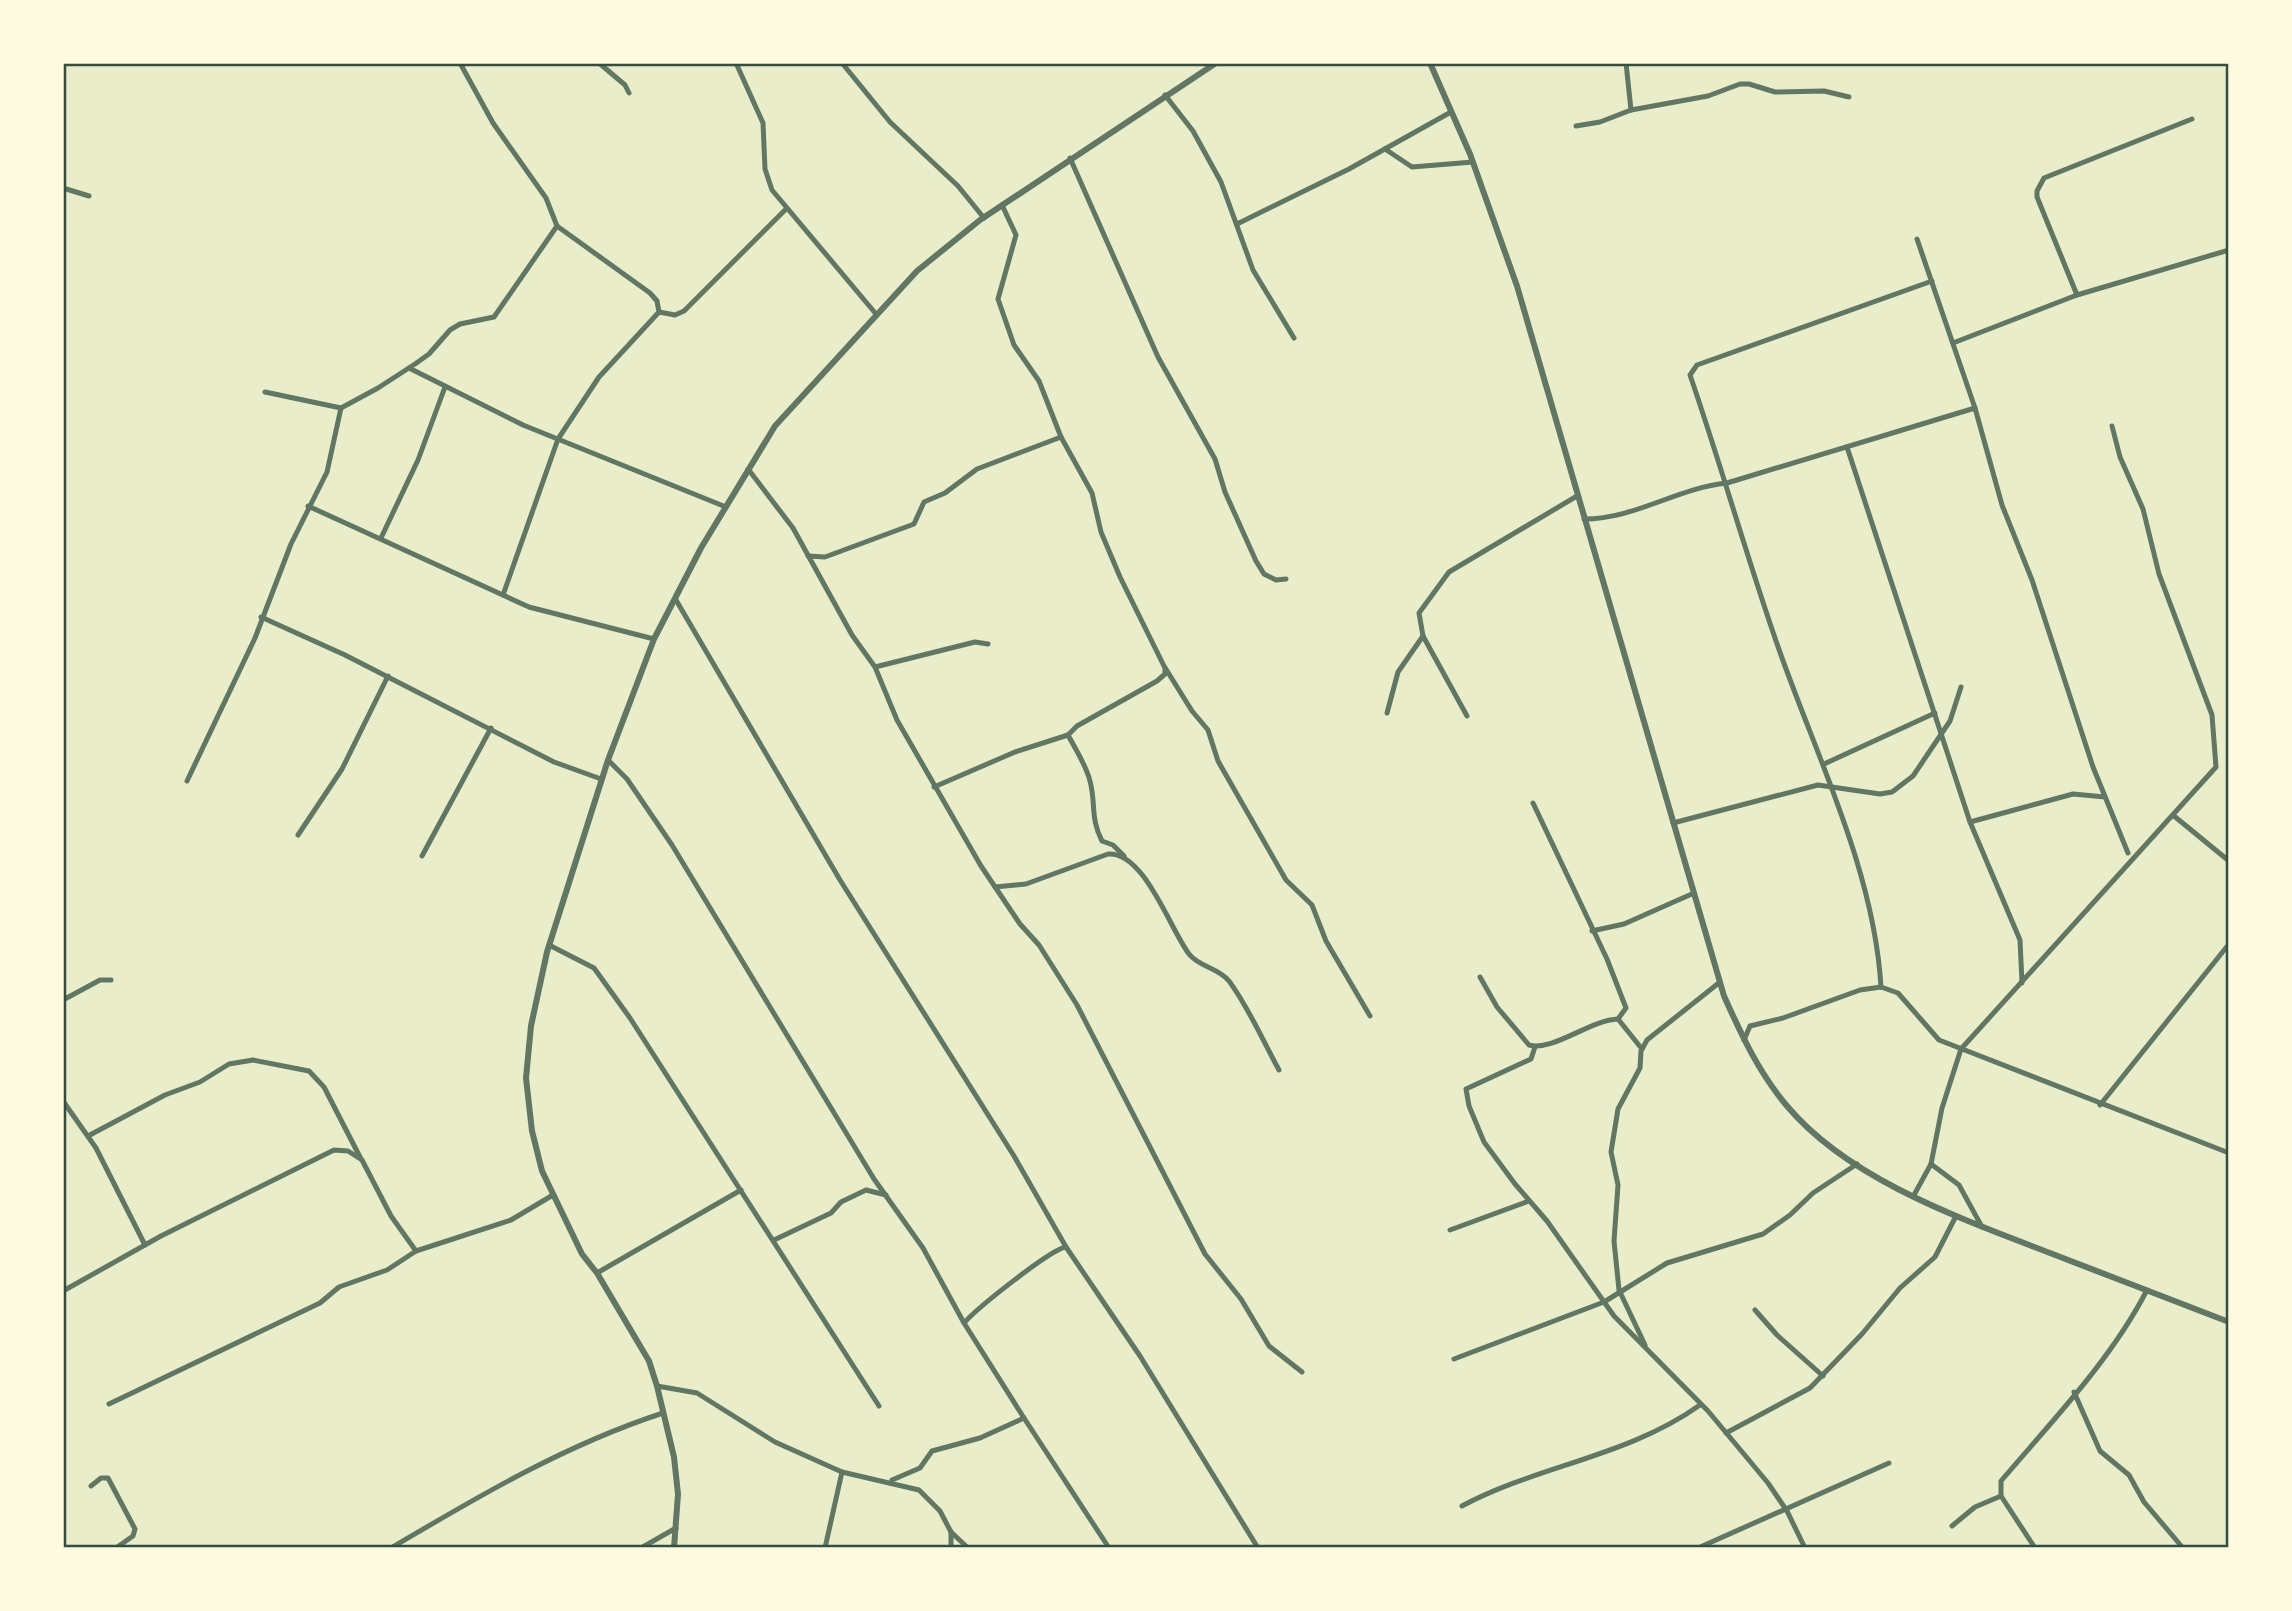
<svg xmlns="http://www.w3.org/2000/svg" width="2292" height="1611" viewBox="0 0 2292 1611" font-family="Lato,sans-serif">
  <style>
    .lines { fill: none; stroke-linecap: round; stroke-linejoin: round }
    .minor { stroke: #617663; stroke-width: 5 }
    .tertiary { stroke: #617663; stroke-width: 6 }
    .neatline { fill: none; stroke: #344e41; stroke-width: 2.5 }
  </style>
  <rect width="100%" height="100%" fill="#e9edc9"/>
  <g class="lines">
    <g class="minor">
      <polyline points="460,63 493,123 546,198 557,226 650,293 657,301 659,312 599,377 558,439 503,595"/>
      <polyline points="599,63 625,85 629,93"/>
      <polyline points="736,63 763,123 765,169 772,190 876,314"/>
      <polyline points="842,63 890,122 958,186 984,218"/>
      <polyline points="1626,63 1631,110"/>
      <polyline points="1165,95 1193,131 1221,182 1253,270 1294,338"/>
      <polyline points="1576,126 1600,122 1631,110 1708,96 1740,84 1749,84 1775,92 1824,91 1849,97"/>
      <polyline points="1385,149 1412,167 1473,162"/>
      <polyline points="1070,158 1158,357 1215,459 1225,492 1256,561 1264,574 1276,580 1286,579"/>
      <polyline points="63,188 89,196"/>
      <polyline points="1002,205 1016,235 998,299 1014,345 1039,381 1061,437 1092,493 1101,532 1120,577 1164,666 1192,711 1208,730 1218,761 1286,880 1312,905 1326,941 1370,1016"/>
      <polyline points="1237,224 1349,169 1451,112"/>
      <polyline points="1917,239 1975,408 2002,505 2032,580 2093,767 2128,853"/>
      <polyline points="2077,295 2037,197 2037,191 2044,178 2192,119"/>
      <polyline points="659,312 675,315 684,311 786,209"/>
      <polyline points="1953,343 2077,295 2229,250"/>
      <polyline points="409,368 523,425 726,507"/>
      <polyline points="265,392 341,408 378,388 415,364 429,354 450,330 460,324 494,317 557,226"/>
      <polyline points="1847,447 1970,822 2020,940 2022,983"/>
      <polyline points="748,469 793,528 852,635 875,667 897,720 981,866 1020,924 1039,945 1077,1005 1205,1254 1241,1299 1269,1346 1302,1372"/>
      <polyline points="308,506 529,607 654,639"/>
      <path d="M1584,519c51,0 93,-31 143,-36l248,-75"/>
      <polyline points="381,538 418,460 445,387"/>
      <polyline points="808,556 825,557 914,524 924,502 945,493 977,469 1061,437"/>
      <polyline points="676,600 840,880 1014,1156 1066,1247 1140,1356 1258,1548"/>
      <polyline points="261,617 345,655 554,762 601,779"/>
      <polyline points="875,667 975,642 988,644"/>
      <polyline points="1387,713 1398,672 1423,636"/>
      <polyline points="1467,716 1423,636 1419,613 1449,572 1577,496"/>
      <path d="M1068,735c8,15 18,30 22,46 6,22 0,37 12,60l11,4 11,11"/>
      <polyline points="608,760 627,779 672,845 874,1179 923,1248 964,1323"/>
      <polyline points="1824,764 1935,713"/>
      <polyline points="187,781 255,638 291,544 327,472 341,408"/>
      <polyline points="934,787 1015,752 1068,735 1077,726 1157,681 1165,674 1165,669"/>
      <polyline points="1533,803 1607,959 1626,1008 1618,1019"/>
      <polyline points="2174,816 2229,861"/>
      <polyline points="1970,822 2073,794 2105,797"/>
      <polyline points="1673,823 1818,785 1880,794 1892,792 1913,776 1950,721 1961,687"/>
      <polyline points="298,835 342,769 388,676"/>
      <polyline points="422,856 491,728"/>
      <path d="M995,887l31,-3 82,-30c36,-3 62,75 81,100 10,13 30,14 40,27 20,27 34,60 50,89"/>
      <polyline points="1592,931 1624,924 1694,893"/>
      <polyline points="549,945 594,968 630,1018 879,1406"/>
      <path d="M1480,977l17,30 32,38c23,7 61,-25 89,-26l24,30"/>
      <path d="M1881,987c-7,-120 -68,-237 -106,-349 -30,-87 -55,-176 -85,-263l7,-10 235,-84"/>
      <polyline points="63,1000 100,980 111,980"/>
      <polyline points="1744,1040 1750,1026 1783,1018 1860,990 1881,987 1898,993 1939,1040 2229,1153"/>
      <polyline points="1535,1047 1531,1059 1466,1089 1469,1106 1484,1142 1515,1184 1547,1221 1614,1316 1708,1411 1768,1483 1787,1511 1805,1548"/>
      <polyline points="63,1101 96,1148 145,1245"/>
      <polyline points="2100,1105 2229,944"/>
      <polyline points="88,1136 165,1095 200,1082 229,1064 253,1060 309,1071 324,1087 361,1159"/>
      <polyline points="1931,1164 1959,1185 1982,1227"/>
      <polyline points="1914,1195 1931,1164 1942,1108 1961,1049 2216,767 2212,715 2159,574 2143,509 2120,457 2112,426"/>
      <polyline points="1450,1230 1529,1201"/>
      <polyline points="774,1240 831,1213 841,1202 866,1190 886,1195"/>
      <polyline points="597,1273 741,1190"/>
      <polyline points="63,1291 161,1236 334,1150 348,1151 362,1160 391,1216 416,1251"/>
      <polyline points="1755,1310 1777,1335 1823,1376"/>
      <polyline points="1645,1345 1619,1290 1614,1241 1618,1185 1611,1152 1618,1109 1640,1068 1641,1051 1647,1040 1720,982"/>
      <polyline points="1454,1359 1604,1302 1667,1263 1763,1234 1790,1215 1813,1193 1857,1164"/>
      <polyline points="657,1386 697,1393 775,1442 842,1472 919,1490 940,1511 951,1532 951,1548"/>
      <polyline points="2074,1392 2100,1451 2129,1475 2144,1502 2183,1548"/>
      <polyline points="109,1404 320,1303 339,1287 387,1270 416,1251 511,1220 553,1195"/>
      <path d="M1024,1418l-60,-95c13,-15 87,-74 102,-76"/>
      <polyline points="1726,1433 1810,1388 1862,1334 1900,1288 1935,1257 1956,1216"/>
      <polyline points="892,1480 920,1468 932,1451 980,1438 1024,1418 1109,1548"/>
      <polyline points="91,1486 101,1478 108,1478 135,1529 133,1536 116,1548"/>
      <path d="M1462,1506c77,-41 165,-49 238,-101"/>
      <polyline points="1952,1526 1975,1507 2001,1496"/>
      <polyline points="951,1532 968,1548"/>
      <path d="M391,1548c88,-52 174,-103 272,-135"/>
      <polyline points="641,1548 676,1528"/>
      <polyline points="825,1548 842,1472"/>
      <polyline points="1698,1548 1889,1463"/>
      <path d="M2035,1548l-34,-52v-15c51,-60 110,-121 146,-191"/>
    </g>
    <g class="tertiary">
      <path d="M1430,63l40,91 47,132 207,710c18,40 35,77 63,110 62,74 175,113 263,147 60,23 119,46 179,69"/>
      <polyline points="674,1548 678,1494 674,1457 657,1386 649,1361 597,1273 582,1254 542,1171 532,1131 526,1078 531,1026 547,952 608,760 654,639 701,548 775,426 917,271 980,220 1216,63"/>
    </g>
  </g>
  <rect width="2292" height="1611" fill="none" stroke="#fefae0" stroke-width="130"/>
  <rect x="65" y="65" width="2162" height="1481" class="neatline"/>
</svg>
